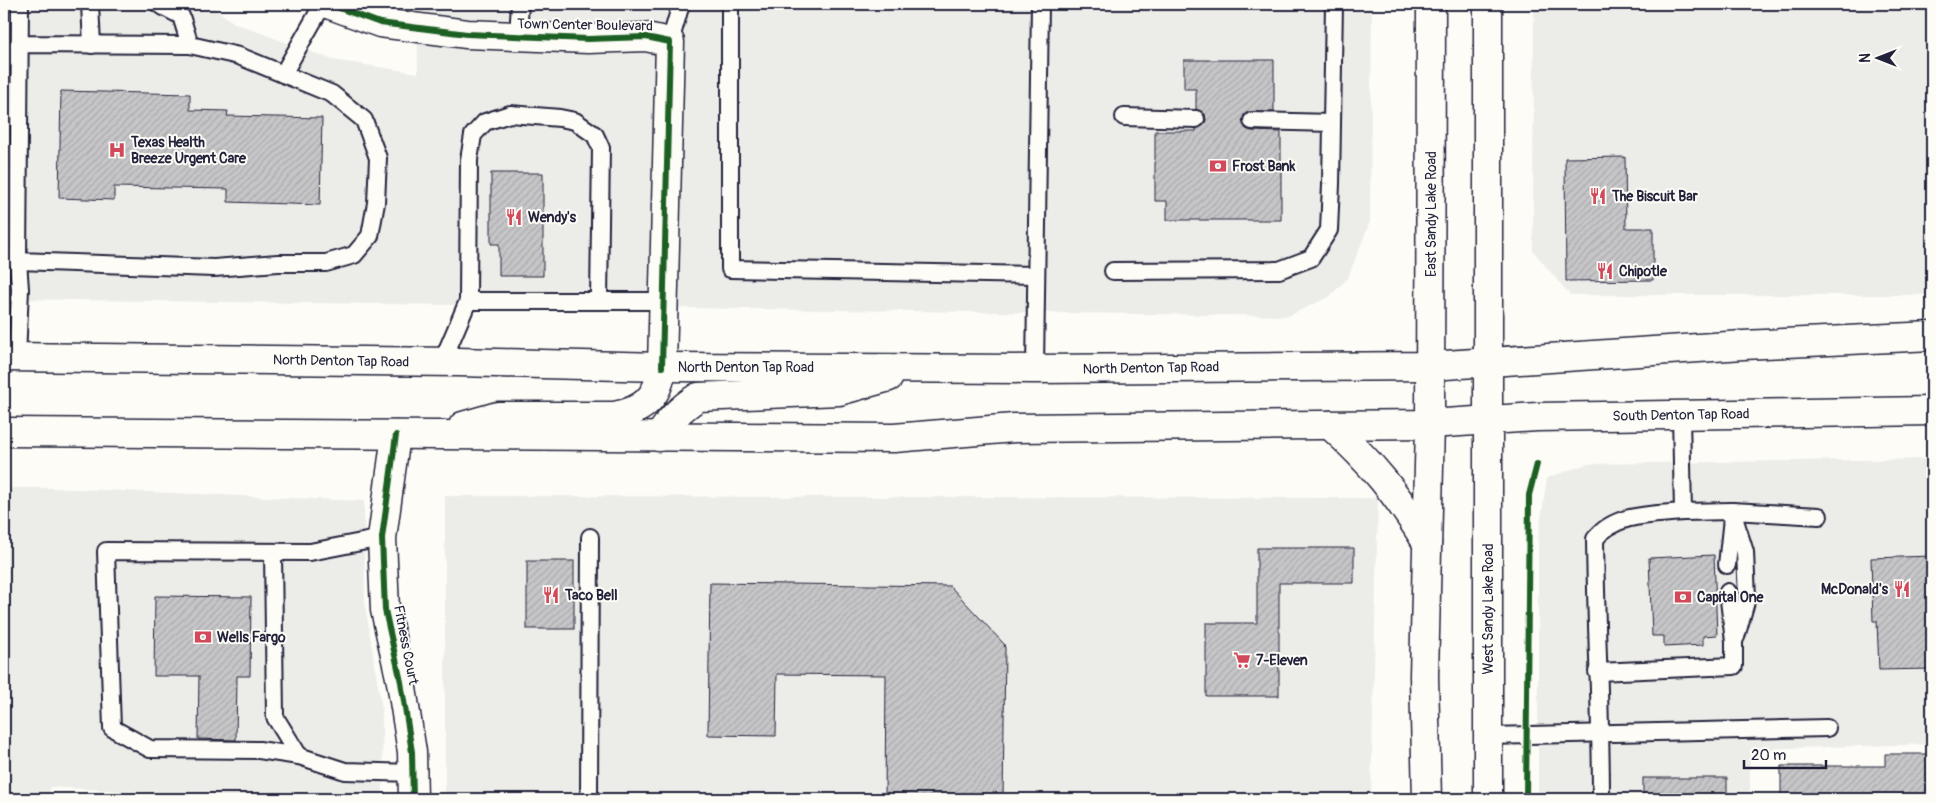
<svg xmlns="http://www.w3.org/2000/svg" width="1936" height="803" viewBox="0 0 1936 803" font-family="Pangolin,sans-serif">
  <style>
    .built { fill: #ecece9 }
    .building { fill: url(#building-hatch); stroke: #22223b }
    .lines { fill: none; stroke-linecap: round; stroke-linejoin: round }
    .service-casing { stroke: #22223b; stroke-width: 20 }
    .minor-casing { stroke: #22223b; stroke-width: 31 }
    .secondary-casing { stroke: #22223b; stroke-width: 31 }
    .primary-casing { stroke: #22223b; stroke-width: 31 }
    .service { stroke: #fdfcf7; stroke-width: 16 }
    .minor { stroke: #fdfcf7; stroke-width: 28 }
    .secondary { stroke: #fdfcf7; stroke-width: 28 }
    .primary { stroke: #fdfcf7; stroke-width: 28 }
    .cycleway-casing { stroke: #fdfcf7; stroke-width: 9 }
    .cycleway { stroke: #1b5e20; stroke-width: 6 }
    .labels { text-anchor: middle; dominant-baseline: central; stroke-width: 4; stroke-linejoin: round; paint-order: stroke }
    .street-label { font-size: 14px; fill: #22223b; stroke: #fdfcf7 }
    .poi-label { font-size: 14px; font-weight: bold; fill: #22223b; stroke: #fdfcf7; text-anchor: start }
  </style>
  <defs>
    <pattern id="building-hatch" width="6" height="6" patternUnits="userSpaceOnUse" patternTransform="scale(1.25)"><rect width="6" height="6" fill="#c6c6c8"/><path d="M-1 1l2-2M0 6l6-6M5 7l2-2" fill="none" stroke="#aaaaad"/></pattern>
  </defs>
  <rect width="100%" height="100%" fill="#fdfcf7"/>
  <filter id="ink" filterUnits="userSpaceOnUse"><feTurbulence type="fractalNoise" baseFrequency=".02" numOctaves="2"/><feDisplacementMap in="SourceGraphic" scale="10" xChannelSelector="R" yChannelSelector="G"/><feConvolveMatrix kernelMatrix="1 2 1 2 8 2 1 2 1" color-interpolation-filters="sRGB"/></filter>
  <g filter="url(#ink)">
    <g class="built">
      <polygon points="4,4 209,4 234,23 333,60 418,73 417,7 491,4 1372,4 1370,221 1348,278 1329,297 1288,316 4,299"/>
      <polygon points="1534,4 1932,4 1932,295 1570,295 1533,251"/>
      <polygon points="1932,459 1932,744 1750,749 1750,799 1538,799 1538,539 1547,478 1587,464"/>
      <polygon points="4,488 52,488 364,501 365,605 382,710 383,799 264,799 50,787 49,799 4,799"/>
      <polygon points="445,496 1378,498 1371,799 445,799"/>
    </g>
    <g class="building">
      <polygon points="1184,60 1274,60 1274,112 1248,112 1244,115 1242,121 1246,129 1251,131 1281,132 1281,220 1167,220 1167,201 1155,201 1155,131 1196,131 1196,129 1204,125 1206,120 1205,114 1196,109 1196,89 1184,89"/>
      <polygon points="61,91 190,94 190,110 228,111 227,116 322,118 320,205 228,202 228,189 114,187 114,200 59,198"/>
      <polygon points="1625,157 1626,228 1653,228 1653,280 1566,281 1565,158"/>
      <polygon points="491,173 543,173 543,276 499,276 499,244 491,244"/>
      <polygon points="1257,548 1354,548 1354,583 1279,583 1279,696 1206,696 1206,623 1257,623"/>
      <polygon points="1714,555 1717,635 1703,636 1703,645 1664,647 1664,636 1652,636 1649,558"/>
      <polygon points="1932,556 1932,669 1879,670 1877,621 1873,621 1871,558"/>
      <rect x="527" y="561" width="47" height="68"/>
      <polygon points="710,583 950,586 1004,644 1005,648 1003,799 885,799 886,675 777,674 776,736 708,735"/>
      <polygon points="155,596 251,597 250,676 237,676 236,740 198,739 199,676 154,676"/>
      <polygon points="1885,754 1932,754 1932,799 1781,799 1781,766 1885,766"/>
      <rect x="1643" y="778" width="84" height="21"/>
    </g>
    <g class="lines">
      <g class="service-casing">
        <g id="service">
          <polyline points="90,4 92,45"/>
          <polyline points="158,4 181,16 190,45"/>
          <polyline points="730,4 730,269 1036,275"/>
          <polyline points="518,36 520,4"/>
          <polyline points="670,42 681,4"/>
          <polyline points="4,61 19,44 190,45 239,56 332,94 364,120 378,158 376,203 370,236 354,255 326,263 278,263 214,268 18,261 20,4"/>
          <polyline points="283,74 323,4"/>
          <polyline points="1124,117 1196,119"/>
          <polyline points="1252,121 1332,123"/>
          <polyline points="4,251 18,261 20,289 17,357"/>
          <polyline points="1113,271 1279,270 1311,258 1329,230 1331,184 1334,4"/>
          <polyline points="468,301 663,301"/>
          <polyline points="442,362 468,301 469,160 473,135 485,122 510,114 560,118 575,121 595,135 601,148 599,301"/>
          <polyline points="1035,369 1040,4"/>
          <polyline points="1732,511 1745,552 1747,598 1736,637"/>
          <polyline points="1683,512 1732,511 1819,516"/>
          <polyline points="382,538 310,552 106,551 112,728 150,749 259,750 299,756 345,771 413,773"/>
          <polyline points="273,552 275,717 299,756"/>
          <polyline points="1727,565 1732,518"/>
          <polyline points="1597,672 1734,666 1734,641 1728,592"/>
          <polyline points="1488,736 1827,728"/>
          <polyline points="589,799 590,537"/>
          <path d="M1601,799c0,-86 -5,-173 -6,-260 20,-26 57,-24 88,-27l-2,-97"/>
        </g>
      </g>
      <g class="minor-casing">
        <g id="minor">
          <polyline points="328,4 380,23 467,34 588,39 646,37 670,42 662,367"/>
          <polyline points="396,435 382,538 385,610 401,682 412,752 413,799"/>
        </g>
      </g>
      <g class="secondary-casing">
        <g id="secondary">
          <polyline points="1488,4 1488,799"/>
          <polyline points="1427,799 1424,676 1430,424 1431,4"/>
        </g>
      </g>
      <g class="primary-casing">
        <g id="primary">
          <polyline points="4,357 458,362 662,367 1035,369 1430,366 1743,345 1932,336"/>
          <path d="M1330,425c42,38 67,69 97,118"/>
          <path d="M463,426l35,-10h116c29,-5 45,-19 48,-49"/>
          <polyline points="4,432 894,438 1014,428 1430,424 1537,417 1932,411"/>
          <path d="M659,437c11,-18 22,-29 39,-40l141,-6 50,-14"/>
        </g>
      </g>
      <use href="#service" class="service"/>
      <use href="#minor" class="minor"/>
      <use href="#secondary" class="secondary"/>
      <use href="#primary" class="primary"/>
      <g class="cycleway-casing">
        <g id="cycleway">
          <polyline points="328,4 380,23 467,34 588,39 646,37 670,42 662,367"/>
          <polyline points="396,435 382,538 385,610 401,682 412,752 413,799"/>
          <polyline points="1526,799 1529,495 1537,464"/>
        </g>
      </g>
      <use href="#cycleway" class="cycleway"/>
    </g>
  </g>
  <defs>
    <g id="hospital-bare" transform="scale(1.35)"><path d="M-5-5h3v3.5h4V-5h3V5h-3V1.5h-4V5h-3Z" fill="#d1495b" stroke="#fdfcf7" stroke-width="2.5" paint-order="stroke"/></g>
    <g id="bank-bare" transform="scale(1.35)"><path d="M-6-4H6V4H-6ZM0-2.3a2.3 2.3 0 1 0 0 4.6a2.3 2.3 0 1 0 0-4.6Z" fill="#d1495b" stroke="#fdfcf7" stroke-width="2.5" paint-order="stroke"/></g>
    <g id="restaurant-bare" transform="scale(1.35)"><path d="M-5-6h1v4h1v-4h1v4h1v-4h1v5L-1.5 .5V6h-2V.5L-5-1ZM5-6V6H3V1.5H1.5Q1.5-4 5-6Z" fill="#d1495b" stroke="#fdfcf7" stroke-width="2.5" paint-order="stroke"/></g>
    <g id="supermarket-bare" transform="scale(1.35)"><path d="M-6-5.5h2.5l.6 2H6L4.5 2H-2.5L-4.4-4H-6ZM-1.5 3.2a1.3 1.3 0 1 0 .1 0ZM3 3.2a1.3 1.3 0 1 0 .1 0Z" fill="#d1495b" stroke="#fdfcf7" stroke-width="2.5" paint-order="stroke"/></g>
  </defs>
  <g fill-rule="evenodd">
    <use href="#hospital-bare" x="117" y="150"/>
    <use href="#bank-bare" x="1218" y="166"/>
    <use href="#restaurant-bare" x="1598" y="196"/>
    <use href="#restaurant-bare" x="514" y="217"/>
    <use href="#restaurant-bare" x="1605" y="271"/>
    <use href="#restaurant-bare" x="1902" y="589"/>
    <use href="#restaurant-bare" x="551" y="595"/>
    <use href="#bank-bare" x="1683" y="597"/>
    <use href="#bank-bare" x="203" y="637"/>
    <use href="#supermarket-bare" x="1242" y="660"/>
  </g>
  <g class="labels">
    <g class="street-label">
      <text transform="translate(585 25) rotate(1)">Town Center Boulevard</text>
      <text transform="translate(1431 214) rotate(-90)">East Sandy Lake Road</text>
      <text transform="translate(341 361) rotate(1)">North Denton Tap Road</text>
      <text x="746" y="367">North Denton Tap Road</text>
      <text transform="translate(1151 368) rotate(-1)">North Denton Tap Road</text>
      <text transform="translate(1681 415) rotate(-1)">South Denton Tap Road</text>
      <text transform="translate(1488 609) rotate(-90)">West Sandy Lake Road</text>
      <text transform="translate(406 645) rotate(79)">Fitness Court</text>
    </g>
    <g class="poi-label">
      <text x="131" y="142">Texas Health<tspan x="131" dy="16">Breeze Urgent Care</tspan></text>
      <text x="1232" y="166">Frost Bank</text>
      <text x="1612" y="196">The Biscuit Bar</text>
      <text x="528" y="217">Wendy's</text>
      <text x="1619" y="271">Chipotle</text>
      <text x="1888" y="589" text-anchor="end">McDonald's</text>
      <text x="565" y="595">Taco Bell</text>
      <text x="1697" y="597">Capital One</text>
      <text x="217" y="637">Wells Fargo</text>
      <text x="1256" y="660">7-Eleven</text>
    </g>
  </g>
  <rect width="1936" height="803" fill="none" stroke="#fdfcf7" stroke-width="20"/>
  <rect x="10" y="10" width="1916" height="783" fill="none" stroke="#22223b" stroke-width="2" filter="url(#ink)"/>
  <g transform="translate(1878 58) rotate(270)" stroke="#fdfcf7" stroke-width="4" paint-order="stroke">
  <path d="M0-4L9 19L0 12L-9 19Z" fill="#22223b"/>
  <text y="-8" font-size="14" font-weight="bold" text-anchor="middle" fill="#22223b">N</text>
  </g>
  <path d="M1744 760v8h82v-8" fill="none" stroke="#22223b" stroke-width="2.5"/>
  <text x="1751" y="760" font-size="15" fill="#22223b" stroke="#fdfcf7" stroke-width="4" paint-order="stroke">20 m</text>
</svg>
